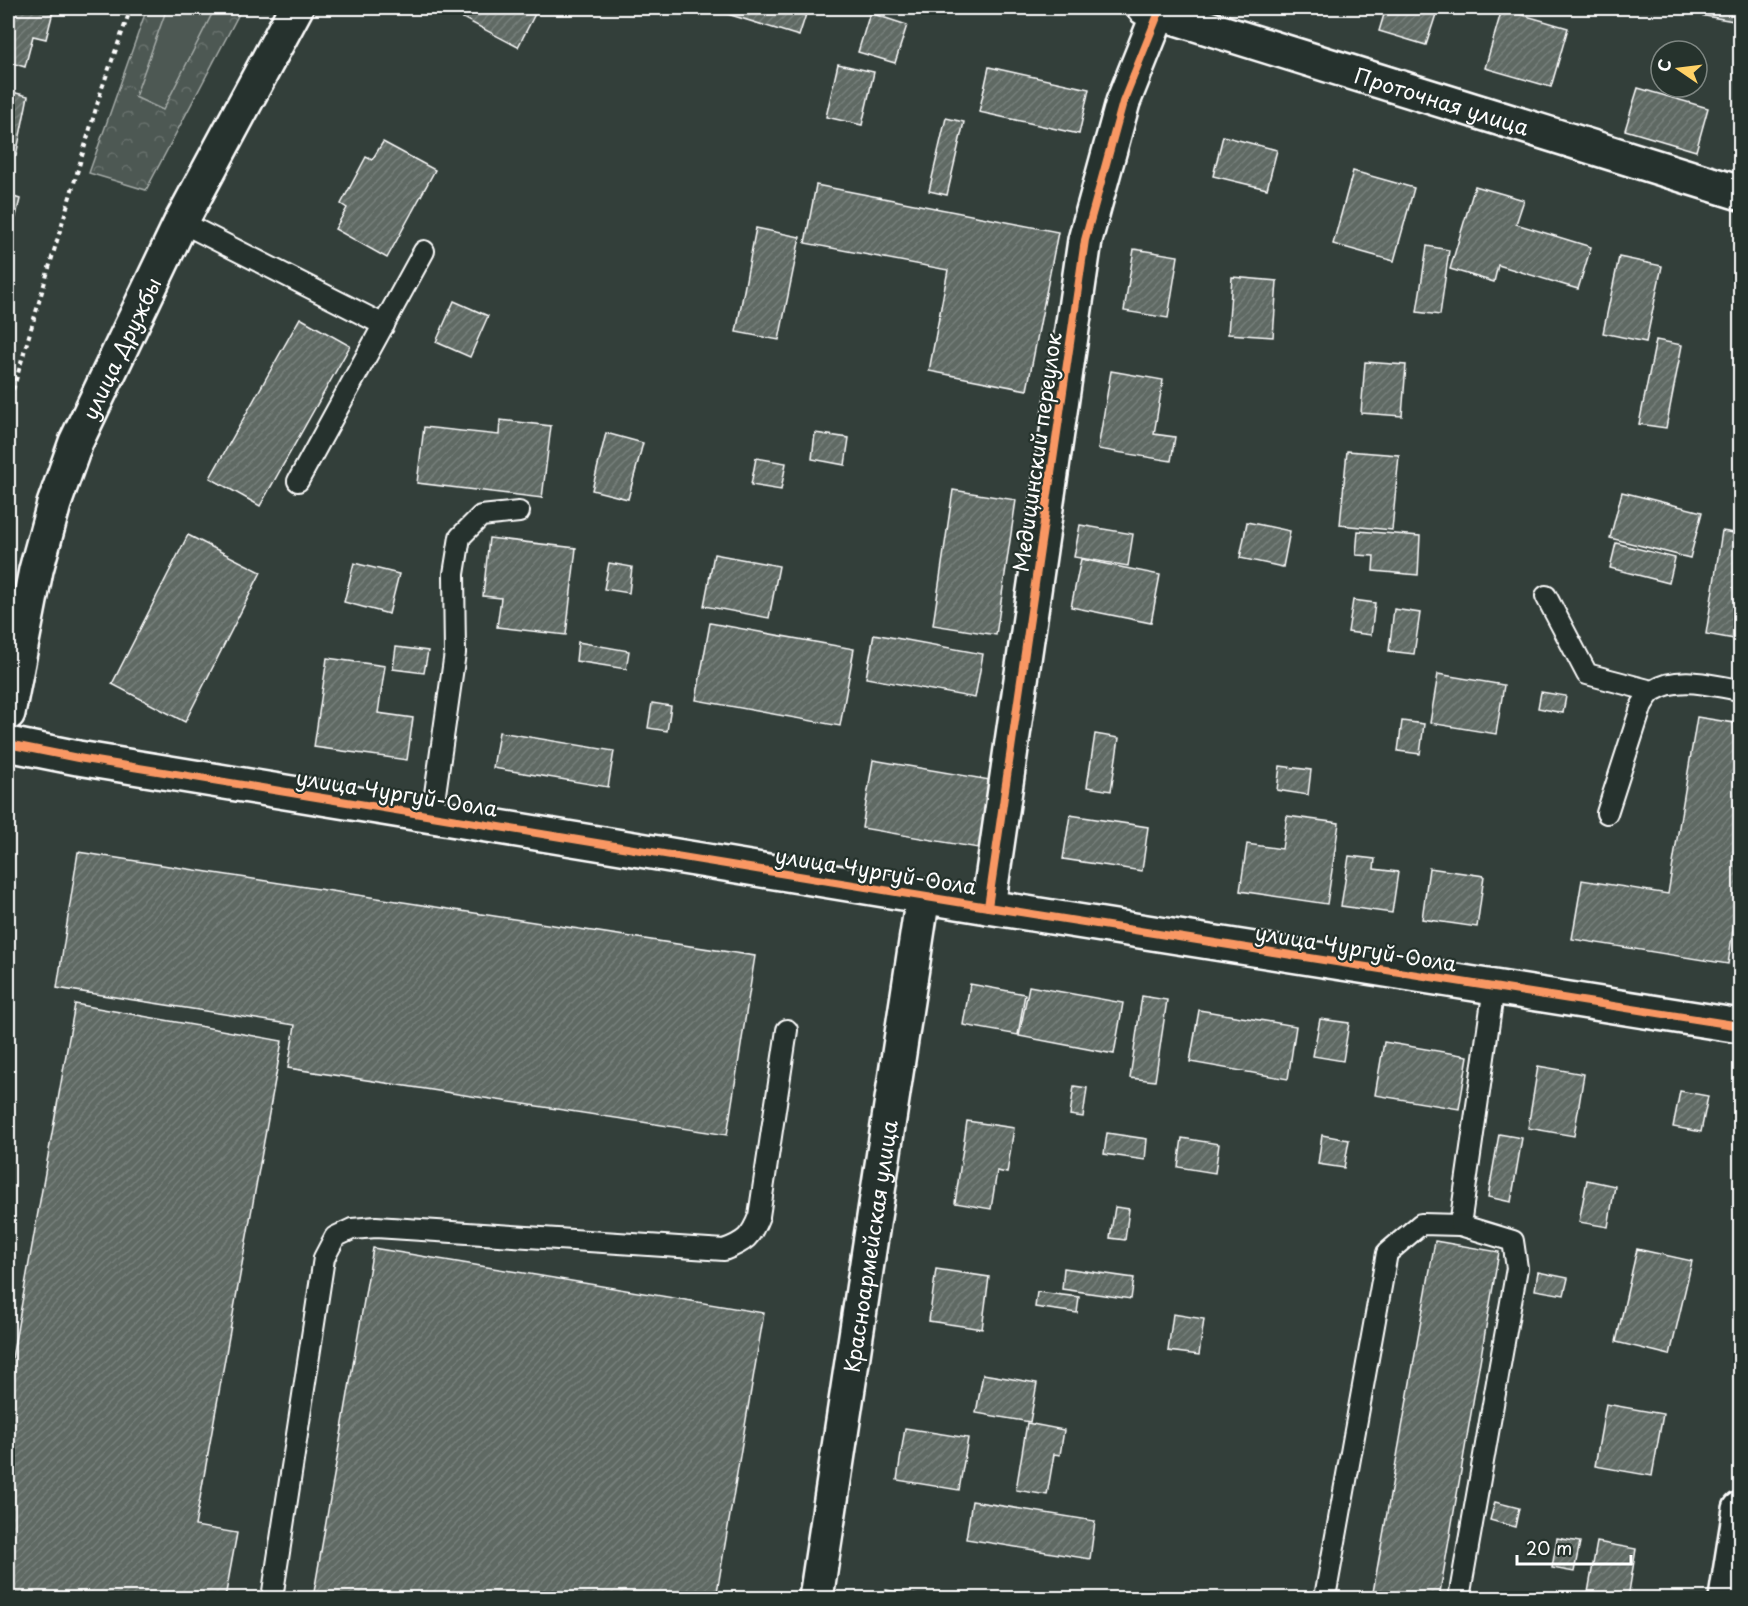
<svg xmlns="http://www.w3.org/2000/svg" width="1748" height="1606" viewBox="0 0 1748 1606" font-family="'Playpen Sans',sans-serif">
  <style>
    .forest { fill: url(#forest-crowns); stroke: #a6aca9; stroke-width: 1.5 }
    .park { fill: #4d5853; stroke: #a6aca9; stroke-width: 1.5 }
    .building { fill: url(#building-hatch); stroke: #fff; stroke-width: 1.5 }
    .lines { fill: none; stroke-linecap: round; stroke-linejoin: round }
    .lane-casing { stroke: #fff; stroke-width: 24 }
    .street-casing { stroke: #fff; stroke-width: 38 }
    .secondary-casing { stroke: #fff; stroke-width: 38 }
    .path { stroke: #fff; stroke-width: 4; stroke-dasharray: 4.5 4.5; stroke-linecap: butt }
    .lane { stroke: #26332d; stroke-width: 20 }
    .street { stroke: #26332d; stroke-width: 33 }
    .secondary { stroke: #26332d; stroke-width: 33 }
    .cycleway-casing { stroke: #26332d; stroke-width: 11 }
    .cycleway { stroke: #f99763; stroke-width: 8 }
    .labels { text-anchor: middle; dominant-baseline: central; stroke-width: 4.5; stroke-linejoin: round; paint-order: stroke }
    .street-label { font-size: 21px; fill: #fff; stroke: #26332d }
  </style>
  <defs>
    <pattern id="forest-crowns" width="20" height="18" patternUnits="userSpaceOnUse" patternTransform="scale(1.5)"><rect width="20" height="18" fill="#4d5853"/><path d="M2 6a3 3 0 1 1 6 0M12 15a3 3 0 1 1 6 0" fill="none" stroke="#68716d"/></pattern>
    <pattern id="building-hatch" width="6" height="6" patternUnits="userSpaceOnUse" patternTransform="scale(1.5)"><rect width="6" height="6" fill="#5f6964"/><path d="M-1 1l2-2M0 6l6-6M5 7l2-2" fill="none" stroke="#77807b"/></pattern>
  </defs>
  <rect width="100%" height="100%" fill="#333f3a"/>
  <filter id="ink" filterUnits="userSpaceOnUse"><feTurbulence type="fractalNoise" baseFrequency=".0167" numOctaves="2"/><feDisplacementMap in="SourceGraphic" scale="12" xChannelSelector="R" yChannelSelector="G"/><feConvolveMatrix kernelMatrix="1 2 1 2 8 2 1 2 1" color-interpolation-filters="sRGB"/></filter>
  <g filter="url(#ink)">
    <polygon class="forest" points="147,8 242,8 146,190 89,173"/>
    <polygon class="park" points="167,8 215,8 163,110 135,97"/>
    <g class="building">
      <polygon points="8,8 54,8 46,39 33,36 25,67 8,62"/>
      <polygon points="461,8 538,8 518,47 457,15"/>
      <polygon points="708,8 808,8 799,36"/>
      <polygon points="1386,8 1438,8 1426,45 1379,31"/>
      <polygon points="1701,8 1740,8 1740,22 1699,15"/>
      <polygon points="1502,9 1568,28 1551,87 1485,68"/>
      <polygon points="870,13 907,25 895,63 858,52"/>
      <polygon points="838,64 874,72 862,125 826,117"/>
      <polygon points="989,67 1089,89 1079,134 979,112"/>
      <polygon points="1638,88 1708,108 1696,151 1625,130"/>
      <polygon points="8,91 28,96 16,156 8,154"/>
      <polygon points="946,118 964,122 947,195 929,191"/>
      <polygon points="1223,136 1277,150 1267,189 1213,176"/>
      <polygon points="383,142 435,170 387,258 335,229 347,208 341,204 366,157 372,160"/>
      <polygon points="1353,171 1414,188 1394,261 1333,244"/>
      <polygon points="816,185 1058,232 1027,390 929,371 948,270 805,243"/>
      <polygon points="1475,186 1524,200 1516,224 1591,247 1578,289 1498,265 1494,282 1450,269"/>
      <polygon points="8,195 20,199 8,250"/>
      <polygon points="756,228 800,237 779,340 736,332"/>
      <polygon points="1427,246 1449,250 1440,315 1417,312"/>
      <polygon points="1134,249 1178,256 1168,318 1124,311"/>
      <polygon points="1619,257 1662,266 1646,342 1603,333"/>
      <polygon points="1232,277 1277,281 1273,337 1228,334"/>
      <polygon points="454,301 488,316 470,357 436,342"/>
      <polygon points="300,318 350,346 260,506 210,478"/>
      <polygon points="1656,340 1682,345 1666,428 1639,424"/>
      <polygon points="1365,362 1406,365 1402,416 1361,413"/>
      <polygon points="1111,371 1163,380 1154,434 1175,437 1171,461 1098,449"/>
      <polygon points="500,420 551,426 542,498 417,483 424,427 499,435"/>
      <polygon points="606,433 643,443 628,499 592,490"/>
      <polygon points="815,433 849,438 845,465 812,459"/>
      <polygon points="1347,451 1399,455 1392,530 1340,525"/>
      <polygon points="756,458 786,463 781,490 751,485"/>
      <polygon points="953,490 1016,500 996,635 933,625"/>
      <polygon points="1622,492 1702,512 1690,558 1610,538"/>
      <polygon points="1247,522 1290,531 1283,567 1240,558"/>
      <polygon points="1080,525 1133,534 1128,566 1074,557"/>
      <polygon points="1358,531 1420,536 1418,575 1373,571 1374,556 1356,555"/>
      <polygon points="1722,531 1740,534 1740,640 1706,634"/>
      <polygon points="188,535 261,572 185,722 112,684"/>
      <polygon points="489,538 576,548 566,635 497,627 501,598 483,596"/>
      <polygon points="1616,543 1675,558 1669,583 1610,568"/>
      <polygon points="714,554 779,566 769,618 704,606"/>
      <polygon points="1081,559 1160,575 1151,623 1071,607"/>
      <polygon points="354,563 399,574 389,614 344,602"/>
      <polygon points="609,563 632,567 629,593 604,589"/>
      <polygon points="1353,600 1375,603 1371,635 1348,632"/>
      <polygon points="1394,609 1420,613 1414,654 1389,651"/>
      <polygon points="710,623 854,649 840,726 696,700"/>
      <polygon points="874,634 983,654 975,698 866,678"/>
      <polygon points="578,642 629,651 626,669 576,661"/>
      <polygon points="396,647 428,651 424,673 393,669"/>
      <polygon points="327,658 385,666 378,713 413,718 407,760 314,747"/>
      <polygon points="1438,674 1504,685 1496,734 1430,723"/>
      <polygon points="1541,692 1566,696 1563,713 1538,708"/>
      <polygon points="652,703 671,706 667,731 648,728"/>
      <polygon points="1697,717 1740,724 1740,883 1728,964 1572,939 1582,880 1668,894"/>
      <polygon points="1402,721 1424,724 1420,754 1398,751"/>
      <polygon points="499,732 614,751 608,787 493,768"/>
      <polygon points="1095,734 1119,738 1111,791 1087,787"/>
      <polygon points="873,760 996,781 984,849 862,828"/>
      <polygon points="1280,766 1311,770 1308,795 1277,790"/>
      <polygon points="1070,815 1148,827 1142,871 1063,859"/>
      <polygon points="1287,816 1339,823 1327,904 1240,891 1247,844 1282,849"/>
      <polygon points="78,852 755,956 727,1135 288,1068 295,1025 57,988"/>
      <polygon points="1349,856 1375,859 1374,869 1398,872 1392,913 1341,906"/>
      <polygon points="1429,868 1484,876 1477,927 1422,919"/>
      <polygon points="970,984 1025,994 1018,1035 963,1025"/>
      <polygon points="1029,986 1123,1003 1114,1054 1019,1036"/>
      <polygon points="1142,996 1167,1000 1155,1081 1130,1078"/>
      <polygon points="75,1004 282,1041 195,1526 237,1533 225,1598 8,1598 8,1381"/>
      <polygon points="1199,1010 1296,1026 1288,1079 1190,1062"/>
      <polygon points="1320,1019 1349,1023 1343,1061 1313,1056"/>
      <polygon points="1384,1042 1468,1056 1459,1109 1375,1095"/>
      <polygon points="1538,1066 1584,1074 1574,1136 1528,1128"/>
      <polygon points="1074,1086 1087,1088 1083,1117 1070,1115"/>
      <polygon points="1680,1091 1708,1096 1701,1132 1673,1127"/>
      <polygon points="967,1121 1014,1128 1007,1173 997,1171 991,1209 955,1203"/>
      <polygon points="1107,1133 1147,1139 1145,1160 1104,1154"/>
      <polygon points="1499,1134 1522,1138 1511,1202 1488,1197"/>
      <polygon points="1322,1135 1349,1140 1344,1168 1318,1164"/>
      <polygon points="1182,1138 1219,1144 1215,1173 1178,1167"/>
      <polygon points="1587,1180 1615,1186 1608,1227 1579,1222"/>
      <polygon points="1115,1207 1129,1209 1125,1240 1110,1238"/>
      <polygon points="1435,1241 1499,1252 1439,1598 1372,1598"/>
      <polygon points="373,1248 764,1313 716,1598 313,1598"/>
      <polygon points="1637,1249 1692,1261 1670,1355 1616,1342"/>
      <polygon points="1064,1268 1134,1278 1131,1299 1062,1289"/>
      <polygon points="936,1269 989,1277 982,1329 929,1321"/>
      <polygon points="1538,1272 1568,1278 1564,1295 1535,1290"/>
      <polygon points="1037,1292 1079,1297 1077,1313 1035,1307"/>
      <polygon points="1173,1314 1204,1319 1199,1355 1168,1351"/>
      <polygon points="983,1374 1037,1383 1030,1422 976,1413"/>
      <polygon points="1606,1404 1663,1414 1652,1476 1595,1466"/>
      <polygon points="1027,1423 1064,1430 1060,1455 1054,1454 1047,1495 1016,1490"/>
      <polygon points="905,1428 968,1438 959,1490 897,1480"/>
      <polygon points="972,1501 1095,1521 1090,1559 966,1539"/>
      <polygon points="1495,1502 1519,1508 1515,1527 1490,1520"/>
      <polygon points="1557,1538 1580,1542 1574,1572 1552,1568"/>
      <polygon points="1597,1542 1636,1549 1628,1598 1587,1598"/>
      <polygon points="886,1590 920,1596 919,1598 885,1598"/>
    </g>
    <g class="lines">
      <g class="lane-casing">
        <g id="lane">
          <polyline points="181,222 384,325"/>
          <polyline points="298,481 424,251"/>
          <polyline points="1546,596 1587,674 1652,691"/>
          <path d="M1607,813l35,-108c3,-5 7,-11 11,-14 26,-17 60,-5 87,-1"/>
          <polyline points="432,815 455,653 454,574 460,537 481,516 519,512"/>
          <polyline points="1325,1597 1387,1253 1421,1224 1460,1225 1494,987"/>
          <path d="M272,1598l52,-340 11,-21 17,-8 24,-2 348,23c21,-8 27,-13 35,-34l28,-186"/>
          <polyline points="1459,1598 1517,1268 1513,1241 1460,1225"/>
        </g>
      </g>
      <g class="street-casing">
        <g id="street">
          <path id="s1" d="M1144,8l596,185"/>
          <polyline points="8,744 78,758 988,907 1740,1026"/>
          <polyline points="988,907 1085,240 1123,102 1159,12"/>
          <path id="s2" d="M816,1598l107,-702"/>
        </g>
      </g>
      <g class="secondary-casing">
        <g id="secondary">
          <path id="s3" d="M8,713l28,-143 18,-66 22,-62 105,-220 115,-214"/>
          <polyline points="1726,1598 1740,1509"/>
        </g>
      </g>
      <polyline class="path" points="8,407 102,88 131,8"/>
      <use href="#lane" class="lane"/>
      <use href="#street" class="street"/>
      <use href="#secondary" class="secondary"/>
      <g class="cycleway-casing">
        <g id="cycleway">
          <polyline points="8,744 78,758 988,907 1740,1026"/>
          <polyline points="988,907 1085,240 1123,102 1159,12"/>
        </g>
      </g>
      <use href="#cycleway" class="cycleway"/>
    </g>
  </g>
  <g class="labels">
    <g class="street-label">
      <text stroke="none"><textPath href="#s1" startOffset="312">Проточная улица</textPath></text>
      <text stroke="none"><textPath href="#s3" startOffset="384">улица Дружбы</textPath></text>
      <text transform="translate(1036 452) rotate(-82)">Медицинский переулок</text>
      <text transform="translate(397 792) rotate(9)">улица Чургуй-Оола</text>
      <text transform="translate(876 870) rotate(9)">улица Чургуй-Оола</text>
      <text transform="translate(1356 947) rotate(9)">улица Чургуй-Оола</text>
      <text stroke="none"><textPath href="#s2" startOffset="356">Красноармейская улица</textPath></text>
    </g>
  </g>
  <rect width="1748" height="1606" fill="none" stroke="#26332d" stroke-width="30"/>
  <rect x="15" y="15" width="1718" height="1576" fill="none" stroke="#fff" stroke-width="2" filter="url(#ink)"/>
  <g transform="translate(1679 69) rotate(284)"><circle r="28" fill="#26332d" stroke="#7d8581" stroke-width="1.5"/>
  <path d="M0-4.5L10 22L0 15L-10 22Z" fill="#ffd166"/>
  <text y="-9" font-size="16" font-weight="bold" text-anchor="middle" fill="#ffffff">С</text>
  </g>
  <path d="M1517 1555v9h114v-9" fill="none" stroke="#ffffff" stroke-width="3"/>
  <text x="1526" y="1555" font-size="18" fill="#ffffff" stroke="#26332d" stroke-width="4.5" paint-order="stroke">20 m</text>
</svg>
